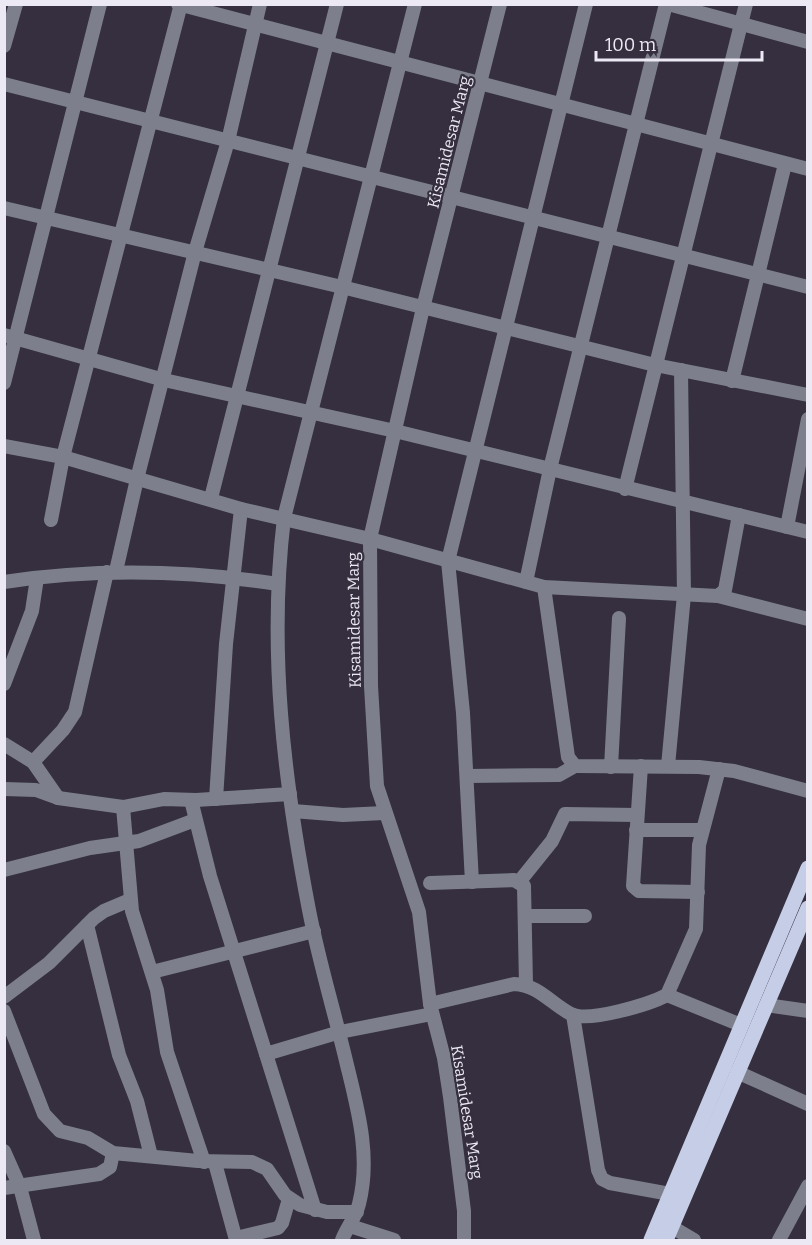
<svg xmlns="http://www.w3.org/2000/svg" width="812" height="1245" viewBox="0 0 812 1245" font-family="Bitter,serif">
  <style>
    .lines { fill: none; stroke-linecap: round; stroke-linejoin: round }
    .minor { stroke: #7d808c; stroke-width: 14 }
    .major { stroke: #c6cde6; stroke-width: 15 }
    .labels { text-anchor: middle; dominant-baseline: central; stroke-width: 4.5; stroke-linejoin: round; paint-order: stroke }
    .street-label { font-size: 16px; fill: #ede9f4; stroke: #352f3f }
  </style>
  <rect width="100%" height="100%" fill="#352f3f"/>
  <g class="lines">
    <g class="minor">
      <polyline points="178,4 808,169"/>
      <polyline points="668,4 808,42"/>
      <polyline points="4,46 16,4"/>
      <polyline points="4,84 808,287"/>
      <polyline points="4,208 342,287 655,365 808,395"/>
      <polyline points="4,335 164,380 395,431 808,532"/>
      <polyline points="732,381 785,164"/>
      <polyline points="4,383 100,4"/>
      <polyline points="4,446 63,457 241,509 370,539 544,587 718,596 725,590 739,515"/>
      <polyline points="625,489 746,4"/>
      <polyline points="211,498 337,4"/>
      <polyline points="51,520 63,457 181,4"/>
      <polyline points="787,527 808,419"/>
      <polyline points="116,571 137,479 195,252 228,141 260,4"/>
      <path d="M4,582c92,-14 182,-12 274,2"/>
      <polyline points="526,582 550,469 666,4"/>
      <polyline points="544,587 568,757 575,766 699,767 734,771 808,791"/>
      <polyline points="718,596 808,619"/>
      <polyline points="4,684 32,611 37,578"/>
      <polyline points="4,744 33,762 58,798"/>
      <polyline points="33,762 63,730 75,712 107,572"/>
      <polyline points="641,766 633,886 639,891 698,892"/>
      <polyline points="668,766 684,595 681,370"/>
      <polyline points="611,767 619,618"/>
      <polyline points="467,776 559,775 575,766"/>
      <polyline points="4,789 36,790 58,798 123,807 164,799 196,800 290,794"/>
      <polyline points="216,799 226,644 241,509"/>
      <polyline points="191,800 210,876 315,1210"/>
      <polyline points="123,807 132,911 157,990 167,1052 204,1162"/>
      <polyline points="293,811 343,815 384,813"/>
      <polyline points="636,830 701,830"/>
      <polyline points="4,870 90,848 139,841 195,820"/>
      <polyline points="472,882 463,713 448,561 586,4"/>
      <polyline points="519,882 552,841 565,814 637,815"/>
      <polyline points="430,883 514,880 524,886 526,985"/>
      <polyline points="526,916 585,916"/>
      <polyline points="87,925 119,1055 137,1101 151,1156"/>
      <polyline points="152,972 314,931"/>
      <polyline points="667,995 741,1025"/>
      <polyline points="4,997 49,963 94,918 104,911 130,900"/>
      <path d="M430,1004l84,-20c25,1 37,20 57,30 17,9 79,-10 96,-19l29,-66 3,-84 20,-76"/>
      <polyline points="766,1005 808,1011"/>
      <polyline points="4,1011 44,1114 60,1131 88,1138 113,1153 198,1161 252,1162 267,1169 285,1195 300,1205 327,1212 357,1212"/>
      <polyline points="573,1015 598,1170 602,1179 610,1183 670,1194"/>
      <polyline points="266,1054 340,1032 432,1014"/>
      <polyline points="737,1072 808,1104"/>
      <polyline points="4,1151 20,1187 34,1240"/>
      <polyline points="215,1163 236,1240"/>
      <polyline points="4,1188 99,1174 110,1167 113,1153"/>
      <polyline points="350,1226 394,1240"/>
      <polyline points="672,1227 694,1240"/>
      <polyline points="236,1238 278,1228 282,1223 289,1199"/>
      <path d="M342,1240c5,-13 14,-23 17,-36 12,-47 -1,-94 -12,-139 -12,-51 -28,-103 -38,-155 -25,-129 -41,-260 -25,-392l131,-514"/>
      <polyline points="464,1240 464,1211 450,1097 444,1058 430,1004 419,912 377,786 371,686 370,539 423,308 500,4"/>
      <polyline points="779,1240 808,1186"/>
    </g>
    <g class="major">
      <polyline points="651,1240 808,868"/>
      <polyline points="666,1240 808,908"/>
    </g>
  </g>
  <g class="labels">
    <g class="street-label">
      <text transform="translate(449 142) rotate(-76)">Kisamidesar Marg</text>
      <text transform="translate(354 620) rotate(-91)">Kisamidesar Marg</text>
      <text transform="translate(467 1112) rotate(81)">Kisamidesar Marg</text>
    </g>
  </g>
  <rect width="812" height="1245" fill="none" stroke="#ede9f4" stroke-width="12"/>
  <path d="M596 51v9h166v-9" fill="none" stroke="#ede9f4" stroke-width="3"/>
  <text x="605" y="51" font-size="18" fill="#ede9f4" stroke="#352f3f" stroke-width="4.5" paint-order="stroke">100 m</text>
</svg>
